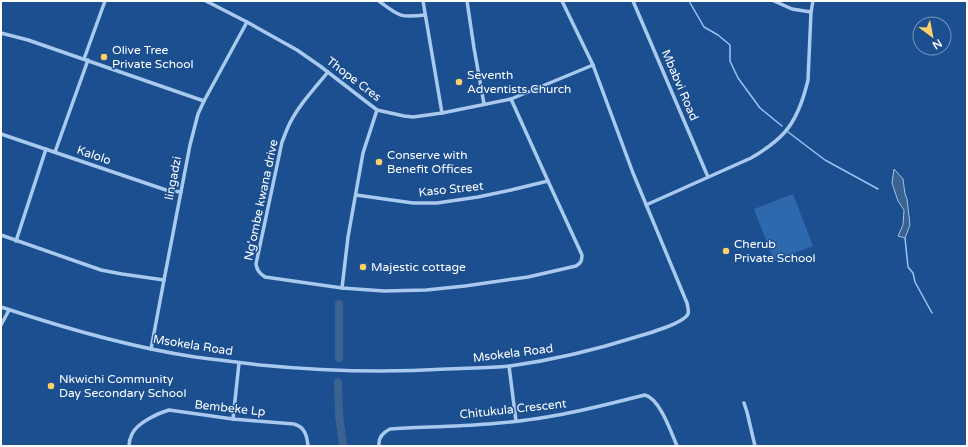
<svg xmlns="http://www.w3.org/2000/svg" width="968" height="447" viewBox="0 0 968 447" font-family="'Varela Round',sans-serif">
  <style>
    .green { fill: #2e69ad }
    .water { fill: #3c6290; stroke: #9cc4f0 }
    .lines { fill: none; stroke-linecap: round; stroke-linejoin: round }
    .stream { stroke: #9cc4f0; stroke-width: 1.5 }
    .river { stroke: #3c6290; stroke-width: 8 }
    .street { stroke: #a9c9ee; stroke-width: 3.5 }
    .poi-dot { fill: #ffd166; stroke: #1b4f8f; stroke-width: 1.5 }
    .labels { text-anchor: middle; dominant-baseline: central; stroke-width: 3; stroke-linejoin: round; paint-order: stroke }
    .poi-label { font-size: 12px; fill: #fff; stroke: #1b4f8f; text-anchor: start }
    .street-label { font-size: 12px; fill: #fff; stroke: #1b4f8f }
  </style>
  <rect width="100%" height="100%" fill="#1b4f8f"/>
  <polygon class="green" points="793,194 813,246 774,261 754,209"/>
  <polygon class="water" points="894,169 903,179 905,194 907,199 910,225 905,238 898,236 903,225 904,210 898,201 892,183"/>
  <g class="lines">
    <g class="stream">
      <polyline points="689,1 704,27 718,35 730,45 730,61 738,78 760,108 782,126"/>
      <polyline points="788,132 825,160 878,189"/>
      <polyline points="905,238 908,267 913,273 915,282 932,313"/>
    </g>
    <g class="river">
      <polyline points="339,358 339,304"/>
      <polyline points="338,382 339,415 343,446"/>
    </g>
    <g class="street">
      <polyline points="206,1 247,22 297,50 320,66 377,110 404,116 413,117 442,113 511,99 540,87 593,65"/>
      <path d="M379,1c20,15 21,17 46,14"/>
      <polyline points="423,1 442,113"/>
      <polyline points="467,1 474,48 484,104"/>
      <polyline points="633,1 708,177"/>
      <polyline points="774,1 792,9 811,12"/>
      <polyline points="1,33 28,40 204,101"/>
      <polyline points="84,59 105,1"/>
      <path d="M328,72c-14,17 -31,35 -40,55 -2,5 -4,10 -6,15l-26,122c1,6 3,9 9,13l77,11 42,3 42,-1 39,-4 63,-9 48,-11c5,-3 6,-5 6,-11l-34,-74 -37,-82"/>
      <polyline points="1,134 166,190 181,192"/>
      <polyline points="55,152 88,60"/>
      <polyline points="356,195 413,203 437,203 478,197 511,190 548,181"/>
      <path d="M646,205l105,-47c12,-7 24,-15 33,-25 12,-13 20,-36 24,-53l3,-68 2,-11"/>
      <polyline points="1,235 101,270 122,274 164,280"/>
      <polyline points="16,241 46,149"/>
      <polyline points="342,288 348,237 363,153 377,110"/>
      <path d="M1,307c63,21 128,40 194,50 22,3 43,5 65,8 62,6 124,8 186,4 21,-1 43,-1 64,-3 43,-6 85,-16 126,-29 11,-3 48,-14 52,-23 1,-3 0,-7 -1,-11l-54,-130 -40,-108 -31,-64"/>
      <polyline points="1,325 9,310"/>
      <polyline points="151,349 164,280 190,145 198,114 204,101 247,22"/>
      <polyline points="509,366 516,421"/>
      <polyline points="744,403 747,412 755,446"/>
      <polyline points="233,419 239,363"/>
      <path d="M129,446c0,-4 1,-8 3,-12 5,-11 26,-21 37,-24l64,9 61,5c11,3 13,12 14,22"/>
      <path d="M379,446c-1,-8 3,-13 11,-17 52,-3 105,-3 157,-12 33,-5 65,-14 98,-22 15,4 26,37 32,51"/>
    </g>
  </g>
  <g class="poi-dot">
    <circle cx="104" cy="57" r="4"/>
    <circle cx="459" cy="82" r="4"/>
    <circle cx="379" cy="162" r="4"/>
    <circle cx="726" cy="251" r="4"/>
    <circle cx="363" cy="267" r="4"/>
    <circle cx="51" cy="386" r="4"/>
  </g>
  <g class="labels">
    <g class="poi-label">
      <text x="112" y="50">Olive Tree<tspan x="112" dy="14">Private School</tspan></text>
      <text x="467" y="75">Seventh<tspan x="467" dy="14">Adventists Church</tspan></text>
      <text x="387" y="155">Conserve with<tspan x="387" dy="14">Benefit Offices</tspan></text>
      <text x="734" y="244">Cherub<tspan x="734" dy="14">Private School</tspan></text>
      <text x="371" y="267">Majestic cottage</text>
      <text x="59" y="379">Nkwichi Community<tspan x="59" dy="14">Day Secondary School</tspan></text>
    </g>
    <g class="street-label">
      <text transform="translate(354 79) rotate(37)">Thope Cres</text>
      <text transform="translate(680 85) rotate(67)">Mbabvi Road</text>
      <text transform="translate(94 155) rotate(19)">Kalolo</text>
      <text transform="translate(173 178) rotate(-79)">lingadzi</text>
      <text transform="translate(451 189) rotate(-6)">Kaso Street</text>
      <text transform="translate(261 200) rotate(-78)">Ng'ombe kwana drive</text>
      <text transform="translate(193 345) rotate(9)">Msokela Road</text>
      <text transform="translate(513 353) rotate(-7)">Msokela Road</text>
      <text transform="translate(230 408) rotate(6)">Bembeke Lp</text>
      <text transform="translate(513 409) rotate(-6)">Chitukula Crescent</text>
    </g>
  </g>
  <rect width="968" height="447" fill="none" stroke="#ffffff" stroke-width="4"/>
  <g transform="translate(932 36) rotate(148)"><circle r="19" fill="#1b4f8f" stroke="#7695bc"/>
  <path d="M0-3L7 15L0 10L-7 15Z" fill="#ffd166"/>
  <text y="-6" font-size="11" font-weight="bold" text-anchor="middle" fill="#ffffff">N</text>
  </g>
</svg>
